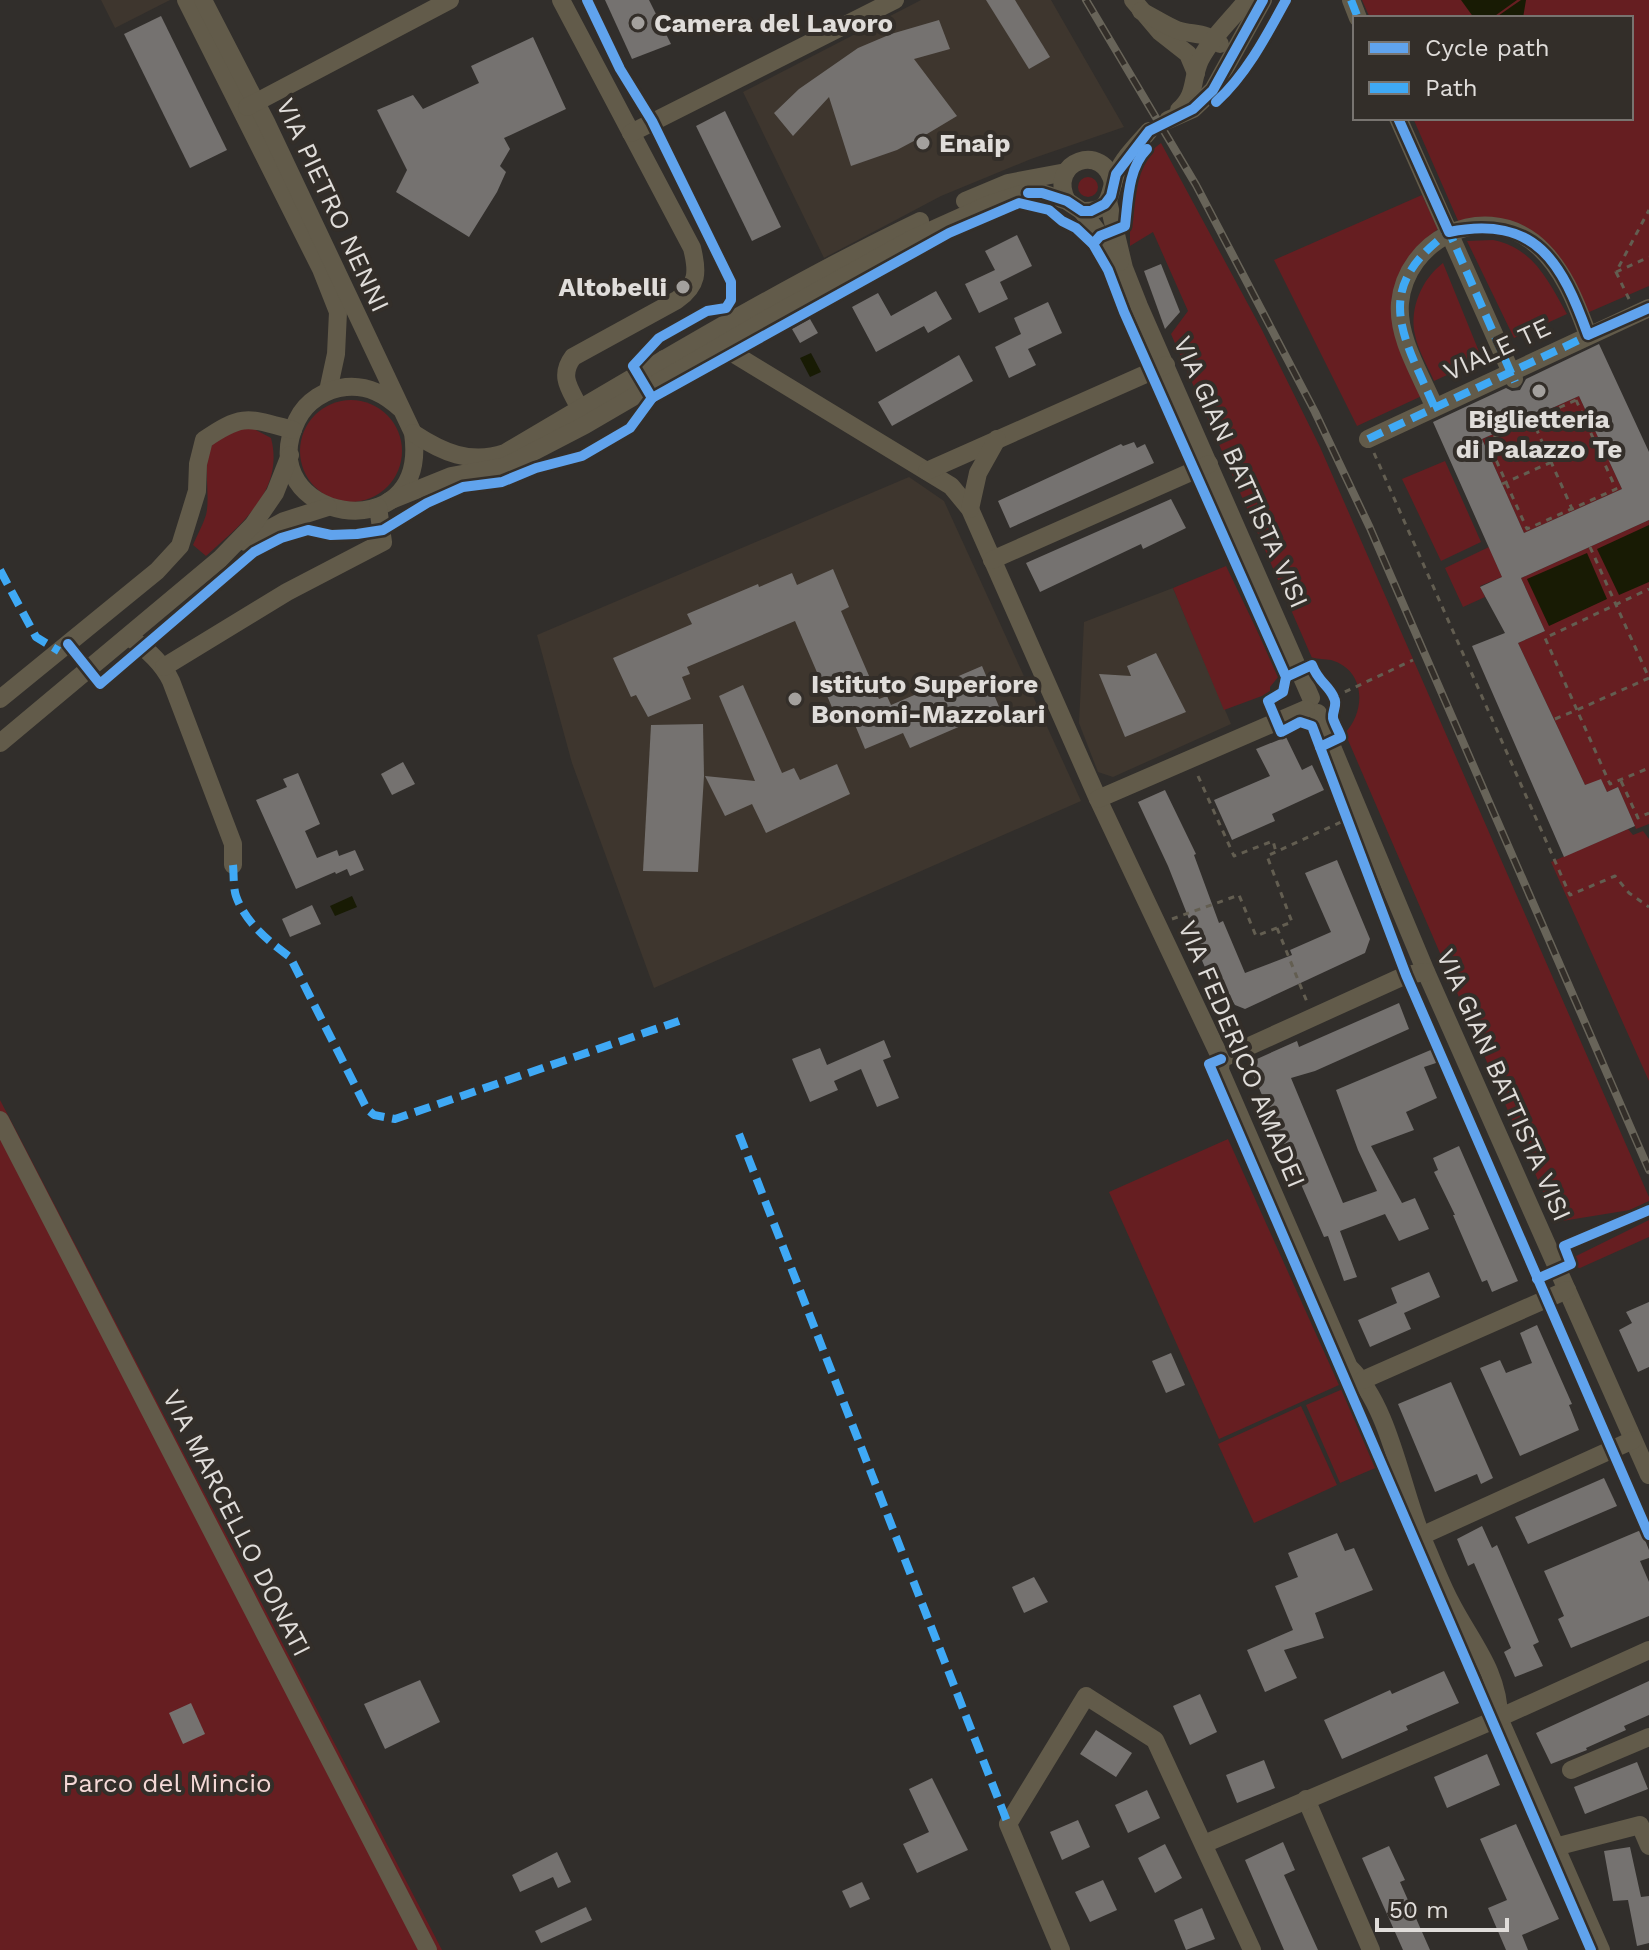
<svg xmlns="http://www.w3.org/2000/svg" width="1649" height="1950" viewBox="0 0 1649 1950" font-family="'Work Sans',sans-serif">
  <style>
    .built { fill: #3e362e }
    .green { fill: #661e21 }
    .water { fill: #181b04 }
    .building { fill: #757270; fill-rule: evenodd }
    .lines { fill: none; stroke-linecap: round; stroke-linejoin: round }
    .path { stroke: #635e51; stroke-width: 3; stroke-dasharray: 6 6; stroke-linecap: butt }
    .minor { stroke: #625b4a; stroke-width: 18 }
    .rail-casing { stroke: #686459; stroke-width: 8 }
    .rail { stroke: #332e29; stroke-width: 5; stroke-dasharray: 15; stroke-linecap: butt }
    .quiet { stroke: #3fa9f5; stroke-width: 8; stroke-dasharray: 16 8; stroke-linecap: butt }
    .cycleway-casing { stroke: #332e29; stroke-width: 15 }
    .cycleway { stroke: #60a3ed; stroke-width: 10 }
    .poi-dot { fill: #a3a09d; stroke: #332e29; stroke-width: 3 }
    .labels { text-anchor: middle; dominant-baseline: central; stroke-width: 8; stroke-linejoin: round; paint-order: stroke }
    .poi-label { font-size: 26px; font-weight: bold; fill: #e0ddda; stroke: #332e29; text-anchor: start }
    .street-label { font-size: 26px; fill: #e0ddda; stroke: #332e29 }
    .park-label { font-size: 26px; fill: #f4d8d6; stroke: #332e29 }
  </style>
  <rect width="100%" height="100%" fill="#312e2b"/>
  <g class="built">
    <polygon points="101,0 170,0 115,28"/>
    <polygon points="921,0 1051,0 1124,127 1031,159 941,196 824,258 743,92"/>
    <polygon points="909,477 944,501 1081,801 654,988 572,763 537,635"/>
    <polygon points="1173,588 1231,724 1113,777 1098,772 1079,723 1084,622"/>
  </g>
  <g class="green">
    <polygon points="1362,0 1649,0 1649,286 1587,313 1552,250 1459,223 1413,118 1631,118 1631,18 1370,18"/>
    <path d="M1161,143l101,187 58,117 329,750v4l-19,9 -74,12 -211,-489c21,-22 21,-63 -14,-73 -6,-1 -13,-1 -19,-2l-141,-324 17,-23 -35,-79 -23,14c0,-26 -1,-69 16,-90 4,-5 10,-9 15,-13z"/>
    <circle cx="1088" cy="187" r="10"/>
    <path d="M1422,195l16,34c-30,24 -52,56 -45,97 3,18 23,51 31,69l-67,31 -83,-166z"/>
    <path d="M1493,240c41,8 55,41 74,74l-53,24 -47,-97z"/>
    <path d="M1443,263l39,96 -48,22c-6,-14 -16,-31 -19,-46 -6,-27 7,-56 28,-72z"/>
    <polygon points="1579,396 1622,489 1524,533 1482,439"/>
    <circle cx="351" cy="451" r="51"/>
    <path d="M241,429h13l17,9c14,53 -31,87 -65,118l-13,-11c4,-10 10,-20 13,-30 6,-23 -9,-65 16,-80 5,-3 13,-4 19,-6z"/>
    <polygon points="1445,461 1481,542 1441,561 1402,479"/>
    <polygon points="1649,520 1649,824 1636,829 1618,787 1607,792 1601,780 1585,785 1518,643 1545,631 1521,578"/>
    <polygon points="1489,547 1502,577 1480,586 1485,597 1463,607 1445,568"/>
    <polygon points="1226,566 1279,676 1270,687 1270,693 1224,710 1173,588"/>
    <polygon points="1628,829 1633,835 1643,831 1649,839 1649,1081 1551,862"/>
    <polygon points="0,1100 442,1950 0,1950"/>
    <polygon points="1228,1139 1339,1385 1219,1439 1109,1192"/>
    <polygon points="1649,1220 1649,1237 1580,1268 1575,1267 1572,1258"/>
    <polygon points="1345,1388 1380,1466 1340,1483 1306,1405"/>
    <polygon points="1301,1406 1337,1485 1254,1523 1218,1444"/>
  </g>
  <g class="water">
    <polygon points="1461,0 1517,0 1492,18 1474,18"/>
    <polygon points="1521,0 1526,0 1523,18 1495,18"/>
    <polygon points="811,353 821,372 810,377 800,358"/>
    <polygon points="1649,525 1649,582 1619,595 1597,549"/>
    <polygon points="1587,553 1607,599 1549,626 1527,579"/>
    <polygon points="352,896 357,907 335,916 330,906"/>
  </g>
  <g class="building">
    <polygon points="605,0 649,0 671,44 632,59"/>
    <polygon points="986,0 1015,0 1050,57 1029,69"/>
    <polygon points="161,16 227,150 190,168 124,34"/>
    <polygon points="939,20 950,49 914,59 957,116 927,134 897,150 851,166 829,97 793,136 774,113 799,89 858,48 891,34"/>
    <polygon points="533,37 566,109 504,138 510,149 500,166 506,172 497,192 469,237 396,192 407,170 377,110 413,95 423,109 479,83 471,66"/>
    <polygon points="725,111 781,227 752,241 696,126"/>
    <polygon points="1017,235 1032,266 1000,282 1008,299 979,313 965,284 995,270 985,251"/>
    <polygon points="1161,264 1180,312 1165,329 1144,271"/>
    <polygon points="936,291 952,319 928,333 924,326 876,352 852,307 878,293 891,316"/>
    <polygon points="1048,302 1062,333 1028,349 1036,365 1009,378 995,347 1021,334 1014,318"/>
    <polygon points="810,319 818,333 800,343 792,329"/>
    <path d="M1599,344l50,108v68l-128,58 24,53 -27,12 67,142 16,-6 6,13 11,-5 17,39 -71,31 -92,-211 33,-13 -25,-46 22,-10 -69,-155 73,-34 6,3 8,-1 6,-11zM1579,396l43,93 -98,44 -42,-94z"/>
    <polygon points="959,355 973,381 892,426 878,402"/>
    <polygon points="1134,442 1137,448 1145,444 1154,463 1010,528 998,501 1121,444 1123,446"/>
    <polygon points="1171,499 1186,528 1143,549 1141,544 1040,592 1026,563"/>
    <polygon points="833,569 849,607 841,611 879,699 887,696 891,705 982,666 1000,709 910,748 903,733 865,749 850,713 837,719 795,621 687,667 690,674 682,677 691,699 648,717 636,695 631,697 613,658 692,624 687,614 758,584 759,587 792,573 797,585"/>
    <polygon points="1156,653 1186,712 1125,737 1099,674 1131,676 1127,666"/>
    <polygon points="743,685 782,773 794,768 800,780 837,764 850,794 766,833 752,804 725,816 705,776 755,781 719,696"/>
    <polygon points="703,724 704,776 698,872 643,871 651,725"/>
    <polygon points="1286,737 1302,770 1312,765 1324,790 1272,814 1275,821 1232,840 1214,800 1270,776 1256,749"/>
    <polygon points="403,762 415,784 392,795 381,774"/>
    <polygon points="298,773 320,824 305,831 317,858 337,850 339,856 355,850 364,870 350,876 347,869 336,874 335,872 296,889 256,800 287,787 283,779"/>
    <polygon points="1165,790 1196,854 1194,855 1219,923 1223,921 1245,973 1292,955 1290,950 1331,932 1305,873 1337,860 1370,939 1365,953 1245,1009 1235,1005 1223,985 1217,989 1213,980 1210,979 1191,935 1193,933 1191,924 1168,866 1138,802"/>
    <polygon points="312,905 321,924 290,937 282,919"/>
    <polygon points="1399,1003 1409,1029 1315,1071 1291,1078 1343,1203 1377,1191 1358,1150 1336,1090 1433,1049 1439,1062 1424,1067 1437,1098 1406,1112 1414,1130 1371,1146 1402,1203 1415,1198 1429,1229 1399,1241 1385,1214 1340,1231 1357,1277 1344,1281 1328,1236 1324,1237 1248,1063 1297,1041 1299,1047"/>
    <polygon points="884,1040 891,1057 883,1060 899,1098 877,1107 861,1069 834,1081 838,1090 810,1102 792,1059 820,1048 827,1065"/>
    <polygon points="1459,1146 1518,1281 1492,1292 1487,1280 1482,1282 1453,1215 1455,1215 1434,1172 1438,1170 1433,1158"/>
    <polygon points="1429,1272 1440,1297 1404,1313 1411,1329 1370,1347 1358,1320 1397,1303 1391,1288"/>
    <polygon points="1649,1302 1649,1367 1638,1372 1619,1330 1632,1323 1626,1312"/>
    <polygon points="1537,1325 1572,1404 1569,1405 1579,1430 1520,1456 1480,1368 1500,1360 1506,1373 1532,1363 1520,1333"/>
    <polygon points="1171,1353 1185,1385 1166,1393 1152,1361"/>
    <polygon points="1451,1382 1493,1478 1481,1484 1477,1474 1435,1492 1398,1404"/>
    <polygon points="1604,1478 1617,1506 1528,1544 1515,1517"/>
    <polygon points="1482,1526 1492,1548 1497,1545 1539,1642 1533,1645 1543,1666 1515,1677 1504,1652 1511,1648 1474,1563 1468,1566 1457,1539"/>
    <polygon points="1641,1530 1649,1550 1649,1558 1640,1561 1649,1582 1649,1616 1571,1648 1558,1619 1564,1616 1544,1571"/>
    <polygon points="1337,1533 1345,1551 1354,1548 1373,1590 1315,1613 1324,1638 1284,1650 1297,1678 1265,1692 1247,1650 1293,1630 1275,1586 1298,1577 1288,1553"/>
    <polygon points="1034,1577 1048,1602 1024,1613 1012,1587"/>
    <polygon points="1444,1671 1459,1703 1406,1726 1408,1730 1342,1759 1324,1720 1390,1690 1392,1694"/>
    <polygon points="420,1680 440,1722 385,1749 364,1704"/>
    <polygon points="1649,1681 1649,1715 1624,1726 1626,1730 1586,1748 1587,1750 1551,1764 1536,1733"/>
    <polygon points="1200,1694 1217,1732 1190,1745 1173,1706"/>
    <polygon points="191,1703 205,1734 183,1744 169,1713"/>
    <polygon points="1096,1730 1132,1753 1116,1777 1080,1754"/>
    <polygon points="1487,1754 1500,1785 1447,1808 1434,1777"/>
    <polygon points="1264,1760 1275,1788 1237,1803 1226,1775"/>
    <polygon points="1637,1762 1648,1789 1585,1814 1574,1787"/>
    <polygon points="932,1778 968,1850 917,1873 903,1844 929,1832 909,1789"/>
    <polygon points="1147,1790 1160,1818 1128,1833 1115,1805"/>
    <polygon points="1078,1820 1090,1847 1062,1860 1050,1832"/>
    <polygon points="1516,1824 1559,1919 1522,1935 1528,1950 1506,1950 1488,1908 1507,1900 1480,1839"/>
    <polygon points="1283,1842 1295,1870 1284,1875 1318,1950 1284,1950 1245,1860"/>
    <polygon points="1165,1844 1182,1878 1155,1893 1138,1858"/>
    <polygon points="1389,1846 1405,1880 1400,1882 1430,1950 1403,1950 1362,1858"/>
    <polygon points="1630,1847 1641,1897 1649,1896 1649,1943 1637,1946 1628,1900 1613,1901 1604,1851"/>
    <polygon points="557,1852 571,1882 558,1888 553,1877 520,1892 512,1875"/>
    <polygon points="1103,1880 1117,1910 1090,1922 1075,1892"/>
    <polygon points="862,1882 870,1899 850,1908 842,1891"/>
    <polygon points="586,1907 592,1920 541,1943 535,1931"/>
    <polygon points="1202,1908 1215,1939 1186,1950 1174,1920"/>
  </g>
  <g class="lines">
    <g class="path">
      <polyline points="1616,272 1649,257"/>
      <polyline points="1629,299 1616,272 1649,210"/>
      <polygon points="1576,400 1616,489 1527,529 1487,440"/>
      <polyline points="1531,417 1573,511"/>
      <polyline points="1374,453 1570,895 1615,876 1629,893 1649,907"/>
      <polyline points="1502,484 1599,441"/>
      <polyline points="1590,547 1649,678"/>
      <polyline points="1649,678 1577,710 1610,784 1649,768"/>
      <polyline points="1334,697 1413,660"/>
      <polyline points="1555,719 1577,710 1545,638 1649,589"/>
      <polyline points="1198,776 1234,856 1273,841 1276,852"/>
      <polyline points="1621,781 1638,818 1649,813"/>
      <polyline points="1172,919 1239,895 1256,936 1292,922 1267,856 1343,821"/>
      <polyline points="1277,928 1307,1002"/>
    </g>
    <g class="minor">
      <polyline points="186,0 321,269 338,312 336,354 328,391"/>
      <path d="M203,0l64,124 146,309c18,122 -165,87 -116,-13 9,-19 29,-31 49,-33 22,-2 39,7 55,22"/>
      <path d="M561,0l131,248c6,24 6,37 -15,52l-104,57c-15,20 -2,33 7,52"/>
      <polyline points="1133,0 1160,32 1188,54 1196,73"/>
      <polyline points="1351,0 1358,18"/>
      <path d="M1141,11c12,6 24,14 36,19 15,5 30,2 43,14"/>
      <polyline points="247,107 450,0"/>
      <path d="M1179,110c18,-16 12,-30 21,-50 12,-23 31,-40 47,-60"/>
      <polyline points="1398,118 1514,379"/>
      <polyline points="1168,120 1193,109 1213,90 1263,0"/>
      <polyline points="631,133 895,0"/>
      <polyline points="965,201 1008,183 1066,172"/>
      <path d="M1067,201c-21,-40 38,-60 46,-17"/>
      <polyline points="1108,201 1124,268 1139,306 1311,698"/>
      <polyline points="1082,211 1120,262"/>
      <path d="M664,359l20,-2 23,-13 14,2 230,140 19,23 128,290 123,260 -1,11 129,297c41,39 52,121 74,173 9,20 17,42 27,61 20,40 49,70 49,117l102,232"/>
      <path d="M1434,406c-13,-31 -37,-68 -34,-103 6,-63 81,-101 133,-61 29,23 43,60 55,93"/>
      <path d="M413,433c29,19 57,32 92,20 136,-80 272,-163 415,-232"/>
      <polyline points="1368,439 1649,308"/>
      <polyline points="927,471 1166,365"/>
      <path d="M389,501l62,-25 55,-10 79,-41 175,-102 152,-84 78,-35 31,-10 21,-1 25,8 15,10c33,1 25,-18 35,-38 7,-16 21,-29 32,-42"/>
      <polyline points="970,509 978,473 997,439"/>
      <polyline points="245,542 284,521 328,507"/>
      <polyline points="992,560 1209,464"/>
      <path d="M129,637c18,12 33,25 42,44l62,163v21"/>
      <polyline points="164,667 287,592 383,542 378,507"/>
      <path d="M0,699l157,-128 23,-25 17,-55 1,-27 6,-24c39,-27 44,-22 89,-10"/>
      <polyline points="1318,713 1426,972 1649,1475"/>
      <polyline points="0,743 220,559 253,525 275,493 290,455"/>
      <polyline points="1098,799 1306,709"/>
      <polyline points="1221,1059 1406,975 1426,972"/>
      <polyline points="0,1120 428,1950"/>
      <polyline points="1363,1380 1567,1290"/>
      <polyline points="1421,1536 1633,1440"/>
      <polyline points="1571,1770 1649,1737"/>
      <polyline points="1306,1799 1371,1950"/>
      <polyline points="1204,1844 1492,1721 1649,1650"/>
      <polyline points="1555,1847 1640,1825 1649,1846"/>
      <polyline points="1061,1950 1008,1824 1086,1696 1155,1740 1252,1950"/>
    </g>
    <g class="rail-casing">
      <polyline id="rail" points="1086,0 1196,185 1315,412 1370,528 1649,1170"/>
    </g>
    <use href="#rail" class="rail"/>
    <g class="quiet">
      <polyline points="1351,0 1358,18"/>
      <polyline points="1447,227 1515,382"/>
      <path d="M1434,406c-32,-73 -63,-117 15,-174l5,-1"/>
      <polyline points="1368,439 1594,333"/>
      <polyline points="0,570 36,637 59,651"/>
      <path d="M233,865c1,9 0,22 3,31 9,26 33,46 54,61l77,152 7,6 21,4 284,-98"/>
      <polyline points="739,1134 1008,1824"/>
    </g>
    <g class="cycleway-casing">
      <g id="cycleway">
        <polyline points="587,0 620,69 652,121 731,282 731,300 726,308 707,311 659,338 633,366 652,398 949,233 1019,203 1049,210 1062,221 1076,228 1093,244 1108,270 1124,312 1286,677 1283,692 1268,701 1281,732 1300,722 1312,726 1406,975 1649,1535"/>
        <path d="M1216,102c30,-27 51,-67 70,-102"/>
        <path d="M1398,118l51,114c87,-18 113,31 139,103l61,-27"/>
        <polyline points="1028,193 1042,193 1067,201 1082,211 1091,211 1105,204 1111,196 1116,174 1149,131 1193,109 1213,90 1263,0"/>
        <path d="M1093,244l7,-8 25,-10c3,-25 3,-58 22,-77"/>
        <polyline points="68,644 100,684 254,552 281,538 308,530 331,535 357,534 383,530 427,503 463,487 502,482 536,468 582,456 630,428 652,398"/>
        <path d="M1286,677l26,-12c7,18 17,20 22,33 4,7 -2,13 -1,20 1,5 6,13 8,19l-21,10"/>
        <polyline points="1221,1059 1209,1064 1591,1950"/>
        <polyline points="1537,1279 1571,1264 1564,1246 1649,1210"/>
      </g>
    </g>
    <use href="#cycleway" class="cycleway"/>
  </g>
  <g class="poi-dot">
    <circle cx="638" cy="23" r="8"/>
    <circle cx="923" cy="143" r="8"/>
    <circle cx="683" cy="287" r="8"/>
    <circle cx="1539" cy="391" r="8"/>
    <circle cx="795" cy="699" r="8"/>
  </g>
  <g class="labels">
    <g class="poi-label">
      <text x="654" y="23">Camera del Lavoro</text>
      <text x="939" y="143">Enaip</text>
      <text x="667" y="287" text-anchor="end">Altobelli</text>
      <text x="1539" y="419" text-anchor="middle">Biglietteria<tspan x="1539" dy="30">di Palazzo Te</tspan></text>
      <text x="811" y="684">Istituto Superiore<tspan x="811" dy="30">Bonomi-Mazzolari</tspan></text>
    </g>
    <g class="street-label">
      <text transform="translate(333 205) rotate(65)">VIA PIETRO NENNI</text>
      <text transform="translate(1497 349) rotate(-25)">VIALE TE</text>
      <text transform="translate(1241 472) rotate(66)">VIA GIAN BATTISTA VISI</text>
      <text transform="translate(1242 1054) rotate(67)">VIA FEDERICO AMADEI</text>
      <text transform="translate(1504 1085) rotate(66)">VIA GIAN BATTISTA VISI</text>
      <text transform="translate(237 1523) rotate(63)">VIA MARCELLO DONATI</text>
    </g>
    <g class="park-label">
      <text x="167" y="1783">Parco del Mincio</text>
    </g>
  </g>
  <rect x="1353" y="16" width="280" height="104" fill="#332e29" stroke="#787470" stroke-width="2"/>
  <rect x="1369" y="42" width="40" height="12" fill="#60a3ed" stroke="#787470" stroke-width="2"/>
  <text x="1425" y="56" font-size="24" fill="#e0ddda">Cycle path</text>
  <rect x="1369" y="82" width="40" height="12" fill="#3fa9f5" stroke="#787470" stroke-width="2"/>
  <text x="1425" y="96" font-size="24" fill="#e0ddda">Path</text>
  <path d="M1377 1918v12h130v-12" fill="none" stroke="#e0ddda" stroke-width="4"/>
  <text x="1389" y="1918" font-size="24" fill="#e0ddda" stroke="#332e29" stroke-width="6" paint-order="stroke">50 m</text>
</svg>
